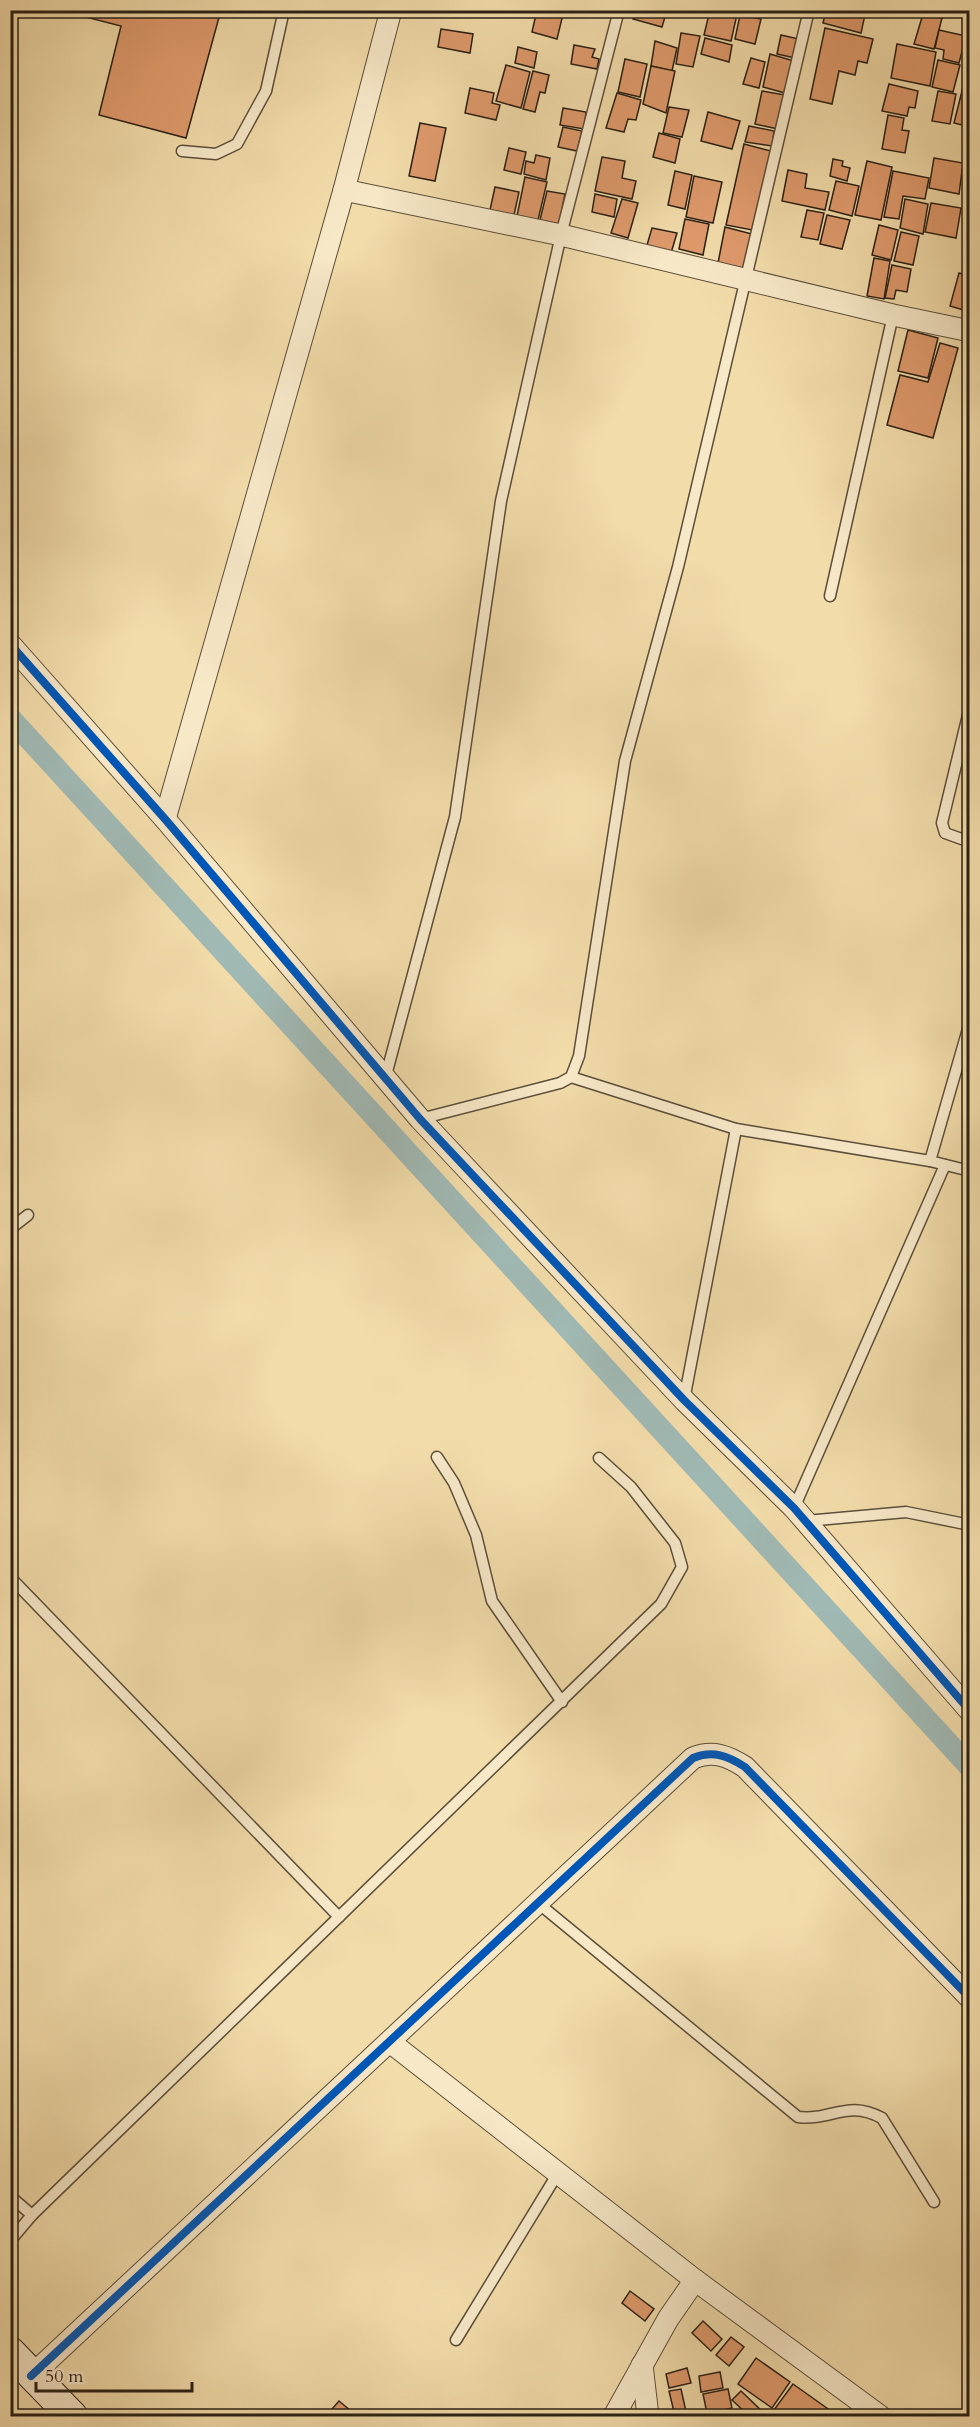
<svg xmlns="http://www.w3.org/2000/svg" width="980" height="2427" viewBox="0 0 980 2427" font-family="Cardo,serif">
  <style>
    .lines { fill: none; stroke-linecap: round; stroke-linejoin: round }
    .stream { stroke: #707b74; stroke-width: 6 }
    .canal { stroke: #a0b9b4; stroke-width: 22 }
    .building { fill: #df9a6c; stroke: #291f14; stroke-width: 1.5 }
    .lane-casing { stroke: #5b4e3a; stroke-width: 13 }
    .street-casing { stroke: #5b4e3a; stroke-width: 23 }
    .secondary-casing { stroke: #291f14; stroke-width: 32 }
    .lane { stroke: #f7e8c8; stroke-width: 10 }
    .street { stroke: #f7e8c8; stroke-width: 21 }
    .secondary { stroke: #f7e8c8; stroke-width: 30 }
    .cycleway-casing { stroke: #f7e8c8; stroke-width: 11 }
    .cycleway { stroke: #0057b8; stroke-width: 8 }
  </style>
  <rect width="100%" height="100%" fill="#f2dcaa"/>
  <filter id="stains"><feTurbulence type="fractalNoise" baseFrequency=".00333" numOctaves="4"/><feColorMatrix values="0 0 0 0 .2 0 0 0 0 .09 0 0 0 0 .02 0 0 0 .5 -.17"/></filter>
  <radialGradient id="worn" r=".72"><stop offset=".6" stop-color="#630" stop-opacity="0"/><stop offset="1" stop-color="#630" stop-opacity=".3"/></radialGradient>
  <g class="lines">
    <polyline class="stream" points="10,2413 14,2416"/>
    <polyline class="canal" points="10,718 970,1767"/>
  </g>
  <g class="building">
    <polygon points="70,10 221,10 186,138 99,115 121,26 70,13"/>
    <polygon points="494,10 511,10 510,15"/>
    <polygon points="537,10 564,10 557,39 532,32"/>
    <polygon points="594,10 612,10 611,15"/>
    <polygon points="635,10 667,10 662,27 633,19"/>
    <polygon points="710,10 738,10 731,41 704,35"/>
    <polygon points="742,10 759,10 758,16"/>
    <polygon points="826,10 866,10 861,33 823,23"/>
    <polygon points="929,10 944,10 943,15"/>
    <polygon points="923,14 942,18 934,49 914,44"/>
    <polygon points="740,15 761,19 755,44 735,39"/>
    <polygon points="825,28 873,39 867,63 858,61 855,75 839,71 832,104 810,99"/>
    <polygon points="441,29 473,34 470,53 438,47"/>
    <polygon points="939,30 966,36 959,63 943,59 944,50 935,48"/>
    <polygon points="681,33 700,36 693,67 676,64"/>
    <polygon points="781,35 799,39 795,58 777,54"/>
    <polygon points="705,38 732,45 729,62 701,54"/>
    <polygon points="655,41 677,48 672,71 651,66"/>
    <polygon points="897,44 936,52 930,86 891,78"/>
    <polygon points="574,45 595,49 592,57 599,59 597,69 571,64"/>
    <polygon points="518,47 537,52 534,68 515,63"/>
    <polygon points="770,54 794,61 785,93 763,87"/>
    <polygon points="751,58 765,62 759,88 743,84"/>
    <polygon points="625,59 647,64 640,97 618,92"/>
    <polygon points="970,59 970,85 965,84"/>
    <polygon points="938,60 960,65 953,92 932,87"/>
    <polygon points="506,65 530,72 521,108 496,101"/>
    <polygon points="651,66 675,71 666,113 643,104"/>
    <polygon points="533,71 549,75 545,93 540,92 535,112 523,109"/>
    <polygon points="889,84 918,91 915,108 909,107 907,116 882,111"/>
    <polygon points="963,87 970,89 970,127 954,123"/>
    <polygon points="470,88 494,93 492,103 500,105 496,120 465,113"/>
    <polygon points="762,91 785,95 778,129 755,124"/>
    <polygon points="938,91 956,94 950,124 932,121"/>
    <polygon points="617,93 641,100 636,120 628,119 624,132 606,128"/>
    <polygon points="669,107 689,110 682,137 663,133"/>
    <polygon points="563,108 586,112 584,129 560,125"/>
    <polygon points="708,112 740,121 732,149 701,141"/>
    <polygon points="888,115 904,118 902,130 909,131 905,153 882,149"/>
    <polygon points="420,123 446,128 435,181 409,176"/>
    <polygon points="749,126 774,131 772,146 745,142"/>
    <polygon points="563,127 582,131 577,151 558,147"/>
    <polygon points="659,133 680,139 675,163 653,157"/>
    <polygon points="968,135 970,136 970,158 964,157"/>
    <polygon points="744,144 771,151 752,230 726,225"/>
    <polygon points="509,148 526,152 521,174 504,170"/>
    <polygon points="536,155 550,158 546,180 524,174 526,161 534,163"/>
    <polygon points="602,157 625,161 622,178 636,181 632,199 595,191"/>
    <polygon points="934,158 963,163 959,194 929,188"/>
    <polygon points="833,159 843,161 842,166 850,168 847,181 830,176"/>
    <polygon points="867,161 892,167 881,220 855,215"/>
    <polygon points="788,170 807,174 805,188 829,192 825,210 782,201"/>
    <polygon points="675,171 692,175 685,209 668,205"/>
    <polygon points="893,171 929,178 925,199 903,196 899,219 884,217"/>
    <polygon points="694,176 722,182 713,223 686,217"/>
    <polygon points="525,177 547,182 538,220 517,216"/>
    <polygon points="836,181 859,186 852,216 829,210"/>
    <polygon points="495,187 519,192 514,215 490,210"/>
    <polygon points="547,191 565,194 559,224 540,220"/>
    <polygon points="595,194 617,199 614,217 592,212"/>
    <polygon points="622,199 638,203 628,238 611,233"/>
    <polygon points="905,199 928,204 923,234 900,228"/>
    <polygon points="931,203 961,208 956,238 925,232"/>
    <polygon points="807,210 824,213 818,240 801,237"/>
    <polygon points="827,215 850,220 842,249 820,244"/>
    <polygon points="685,219 709,224 703,255 679,249"/>
    <polygon points="879,225 898,230 891,260 872,255"/>
    <polygon points="725,227 752,234 744,271 718,263"/>
    <polygon points="652,228 677,233 671,253 647,245"/>
    <polygon points="901,232 919,236 913,265 894,261"/>
    <polygon points="874,258 890,261 884,299 867,296"/>
    <polygon points="892,265 911,269 907,292 896,290 894,299 885,298"/>
    <polygon points="959,273 970,276 970,312 950,306"/>
    <polygon points="908,330 938,338 928,378 898,371"/>
    <polygon points="940,343 958,348 933,438 887,425 900,375 928,382"/>
    <polygon points="630,2291 654,2309 645,2321 622,2303"/>
    <polygon points="703,2321 722,2339 711,2351 692,2333"/>
    <polygon points="731,2337 744,2347 729,2366 716,2355"/>
    <polygon points="756,2358 790,2382 772,2408 738,2384"/>
    <polygon points="687,2368 691,2383 669,2388 666,2374"/>
    <polygon points="720,2372 723,2388 701,2392 699,2376"/>
    <polygon points="793,2384 838,2416 774,2416 771,2414"/>
    <polygon points="681,2389 687,2416 675,2416 669,2391"/>
    <polygon points="728,2389 732,2408 707,2413 703,2394"/>
    <polygon points="741,2391 767,2416 749,2416 732,2400"/>
    <polygon points="339,2401 357,2416 326,2416"/>
  </g>
  <g class="lines">
    <g class="lane-casing">
      <g id="lane">
        <polyline points="182,151 216,154 237,144 266,91 284,10"/>
        <polyline points="830,596 893,315"/>
        <polyline points="968,715 942,823 945,833 970,842"/>
        <polyline points="571,1077 736,1129 930,1161 970,1171"/>
        <polyline points="385,1079 455,817 501,501 561,235 619,10"/>
        <polyline points="420,1119 560,1083 571,1077 579,1056 625,761 678,567 809,10"/>
        <polyline points="930,1161 970,1022"/>
        <polyline points="10,1229 28,1215"/>
        <polyline points="684,1400 736,1129"/>
        <polyline points="437,1457 454,1483 476,1535 492,1601 562,1702"/>
        <polyline points="794,1508 945,1165"/>
        <polyline points="806,1521 906,1512 970,1525"/>
        <polyline points="10,1577 339,1917"/>
        <path d="M538,1903l260,214c34,4 49,-18 84,1l52,84"/>
        <polyline points="10,2196 32,2215"/>
        <polyline points="10,2241 32,2215 661,1604 682,1567 675,1543 631,1487 599,1458"/>
        <polyline points="456,2340 558,2173"/>
      </g>
    </g>
    <g class="street-casing">
      <g id="street">
        <polyline points="344,190 561,235 893,315 970,331"/>
        <polyline points="10,644 165,819 420,1119 684,1400 794,1508 970,1711"/>
        <polyline points="165,819 344,190 391,10"/>
        <polyline points="390,2042 695,2280 880,2416"/>
        <polyline points="642,2365 648,2416"/>
        <path d="M31,2376l662,-618c20,-8 35,-2 52,9l225,231"/>
        <polyline points="614,2416 668,2319 695,2280"/>
      </g>
    </g>
    <g class="secondary-casing">
      <polyline id="secondary" points="10,2352 72,2416"/>
    </g>
    <use href="#lane" class="lane"/>
    <use href="#street" class="street"/>
    <use href="#secondary" class="secondary"/>
    <g class="cycleway-casing">
      <g id="cycleway">
        <polyline points="10,644 165,819 420,1119 684,1400 794,1508 970,1711"/>
        <path d="M31,2376l662,-618c20,-8 35,-2 52,9l225,231"/>
      </g>
    </g>
    <use href="#cycleway" class="cycleway"/>
  </g>
  <rect width="980" height="2427" fill="none" stroke="#f2dcaa" stroke-width="36"/>
  <rect x="12" y="12" width="956" height="2403" fill="none" stroke="#291f14" stroke-width="3"/>
  <rect x="18" y="18" width="944" height="2391" fill="none" stroke="#291f14" stroke-width="1.5"/>
  <path d="M36 2382v9h156v-9" fill="none" stroke="#291f14" stroke-width="3"/>
  <text x="45" y="2382" font-size="18" fill="#291f14" stroke="#f7e8c8" stroke-width="4.5" paint-order="stroke">50 m</text>
  <rect width="100%" height="100%" filter="url(#stains)"/>
  <rect width="100%" height="100%" fill="url(#worn)"/>
</svg>
